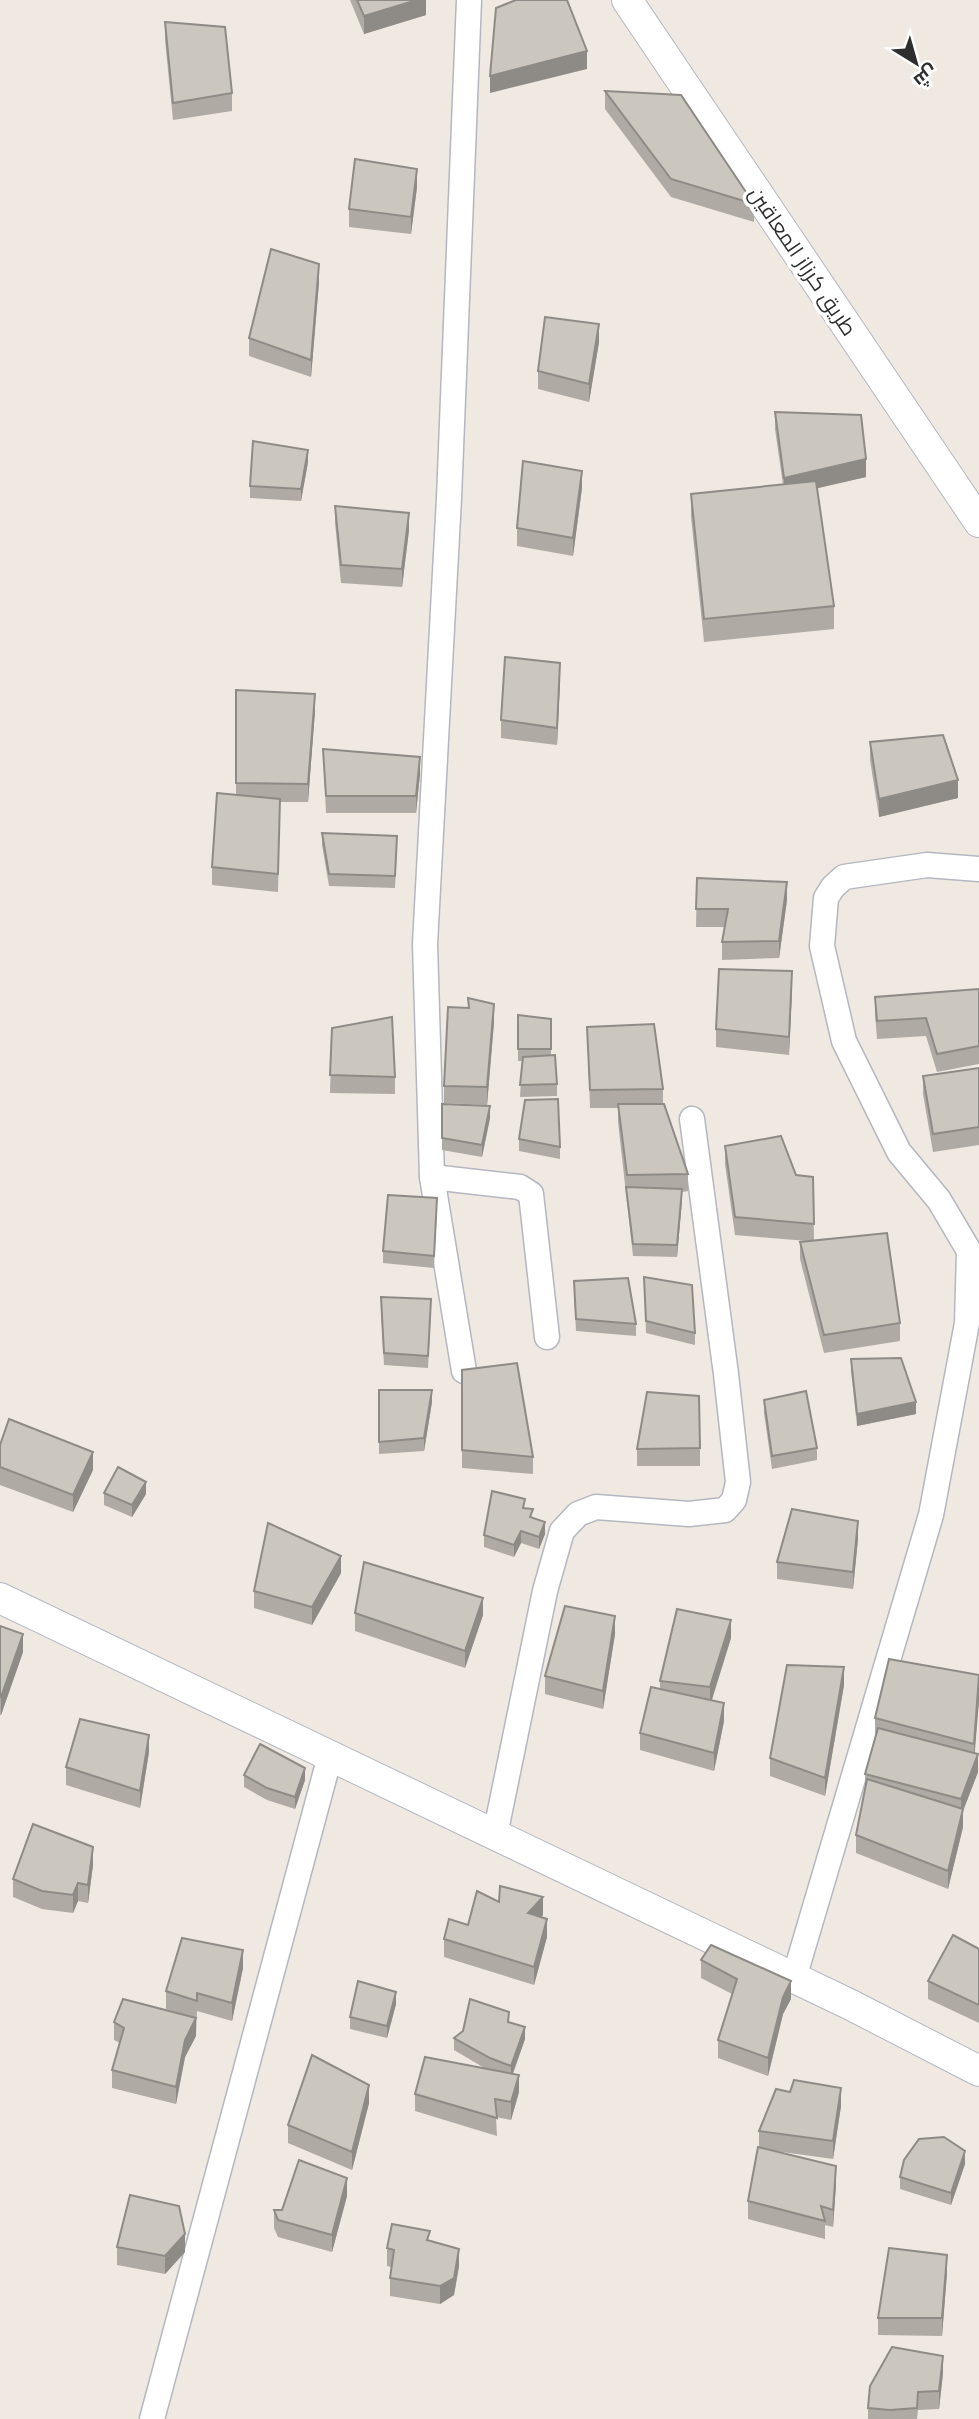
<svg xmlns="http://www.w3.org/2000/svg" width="979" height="2419" viewBox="0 0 979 2419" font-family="'PT Sans',Cairo,sans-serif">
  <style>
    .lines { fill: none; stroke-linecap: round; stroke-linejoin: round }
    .minor-casing { stroke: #b4b7c1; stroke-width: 27 }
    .tertiary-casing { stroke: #b4b7c1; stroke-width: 32 }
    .minor { stroke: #fff; stroke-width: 24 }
    .tertiary { stroke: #fff; stroke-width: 30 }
    .wall { fill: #afaba4 }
    .shaded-wall { fill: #8e8b86 }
    .building { fill: #cbc7bf; stroke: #8e8b86; stroke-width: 2 }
    .labels { text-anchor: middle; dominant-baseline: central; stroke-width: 7; stroke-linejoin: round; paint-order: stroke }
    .street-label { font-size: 21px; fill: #2e2e2e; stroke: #fff }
  </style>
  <rect width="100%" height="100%" fill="#efe9e1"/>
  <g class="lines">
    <g class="minor-casing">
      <g id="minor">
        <polyline points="432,1177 520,1187 531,1194 547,1337"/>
        <polyline points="464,1371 432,1177 425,944 449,498 469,0"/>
        <polyline points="495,1835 545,1591 562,1531 578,1514 596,1507 689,1514 725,1510 734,1500 738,1482 726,1374 692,1119"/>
        <polyline points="794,1978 931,1515 967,1323 969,1251 939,1200 899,1152 844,1041 822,946 826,898 833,887 844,877 927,865 979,869"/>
        <polyline points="152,2419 330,1756"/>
      </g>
    </g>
    <g class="tertiary-casing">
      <g id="tertiary">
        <polyline points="627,0 979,522"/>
        <polyline points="0,1598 851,2005 979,2071"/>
      </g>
    </g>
    <use href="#minor" class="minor"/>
    <use href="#tertiary" class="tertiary"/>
  </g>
  <g class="wall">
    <polygon points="350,0 426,0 426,15 364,34"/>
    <polygon points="165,22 232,93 232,111 173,120 165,40"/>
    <polygon points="605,91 754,204 754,222 671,197 605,109"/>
    <polygon points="417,187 411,234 349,227 349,209"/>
    <polygon points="319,282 311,377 249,356 249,338"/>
    <polygon points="599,342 589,402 538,389 538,371"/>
    <polygon points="775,412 866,477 817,488 834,606 834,629 704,642 691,517 691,494 783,485 775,429"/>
    <polygon points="308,462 301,501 250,498 250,486"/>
    <polygon points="582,488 573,556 517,546 517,528"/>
    <polygon points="335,506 409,530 402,587 341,583 335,523"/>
    <polygon points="560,680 557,745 501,738 501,720"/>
    <polygon points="236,690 315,711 308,802 280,802 278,892 212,885 212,867 236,795"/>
    <polygon points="870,742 958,798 879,817 870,760"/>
    <polygon points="323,749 420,774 416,813 326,813"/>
    <polygon points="322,833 397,848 395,888 329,886 322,845"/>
    <polygon points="697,878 787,900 779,958 722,960 722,942 725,927 696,927"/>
    <polygon points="792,989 789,1055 716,1047 716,1029"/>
    <polygon points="979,989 979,1064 937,1072 926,1036 877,1039 875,1014 875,997"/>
    <polygon points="468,998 494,1022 487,1105 444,1103 444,1086 468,1008"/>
    <polygon points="518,1015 551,1019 551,1055 557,1084 557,1096 520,1097 522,1061 518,1061"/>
    <polygon points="587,1027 663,1089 663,1104 688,1174 688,1191 682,1192 677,1257 633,1256 618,1122 618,1108 590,1108"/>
    <polygon points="332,1028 395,1077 395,1094 330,1093"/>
    <polygon points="979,1068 979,1145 933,1152 923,1094 923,1076"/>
    <polygon points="442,1104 490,1118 482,1157 442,1150"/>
    <polygon points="519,1139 560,1147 560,1159 519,1151"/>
    <polygon points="725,1146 796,1175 813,1177 814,1240 900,1323 900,1341 824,1353 800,1259 800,1242 807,1241 735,1235 725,1164"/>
    <polygon points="437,1210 434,1268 383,1263 383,1251"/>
    <polygon points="644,1277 695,1333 695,1345 646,1333"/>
    <polygon points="574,1293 636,1324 636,1336 576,1331"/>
    <polygon points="381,1310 431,1311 428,1368 384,1365"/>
    <polygon points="851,1359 916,1414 857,1426 851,1371"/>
    <polygon points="462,1370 533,1457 533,1474 462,1468"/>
    <polygon points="379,1390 432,1402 424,1451 379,1454"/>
    <polygon points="764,1400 817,1448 817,1460 772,1469 764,1413"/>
    <polygon points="0,1445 93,1470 73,1512 0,1485"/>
    <polygon points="700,1448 700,1466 637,1466 637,1449"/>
    <polygon points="104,1493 146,1494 132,1517 104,1505"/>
    <polygon points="525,1508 545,1534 539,1549 521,1543 514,1557 484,1547 484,1535"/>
    <polygon points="858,1539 853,1589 777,1579 777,1562"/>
    <polygon points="341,1573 312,1625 254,1608 254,1591"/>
    <polygon points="355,1613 483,1615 465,1668 355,1631"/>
    <polygon points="0,1626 23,1652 1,1715 0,1715"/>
    <polygon points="615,1634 603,1709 545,1694 545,1676"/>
    <polygon points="731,1638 712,1700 724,1721 714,1771 640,1750 640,1733 660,1689 660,1681"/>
    <polygon points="979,1675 979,1701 974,1753 978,1772 963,1811 963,1827 948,1889 856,1853 856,1835 865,1788 865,1774 875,1736 875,1718"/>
    <polygon points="844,1685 825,1796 770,1776 770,1758"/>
    <polygon points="149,1752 140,1808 66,1785 66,1767"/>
    <polygon points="244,1775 305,1780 295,1809 267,1800 244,1787"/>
    <polygon points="93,1865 88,1903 78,1901 73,1913 42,1909 13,1897 13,1879"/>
    <polygon points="499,1902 543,1915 541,1917 547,1937 534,1985 444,1957 444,1939 468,1925"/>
    <polygon points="979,1949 979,2023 928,1999 928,1981"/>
    <polygon points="701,1960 791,1999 783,2014 768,2076 718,2058 718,2040 732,1994 701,1978"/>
    <polygon points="243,1968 232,2021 197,2011 196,2036 185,2057 176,2104 112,2088 112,2070 120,2043 114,2040 114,2022 182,2014 166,2009 166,1991"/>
    <polygon points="396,2004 387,2038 350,2029 350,2017"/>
    <polygon points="509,2022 525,2039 513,2074 519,2092 511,2120 496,2117 497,2136 415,2111 415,2094 486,2069 454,2050 454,2038"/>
    <polygon points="369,2103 352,2170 288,2143 288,2125"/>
    <polygon points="841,2106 833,2159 775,2151 836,2184 833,2227 825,2225 825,2239 748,2219 748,2201 759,2147 759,2131"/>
    <polygon points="965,2164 951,2205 900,2189 900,2177"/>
    <polygon points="347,2196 332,2252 278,2237 274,2228 274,2210 282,2210"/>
    <polygon points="430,2241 459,2266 454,2295 440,2304 390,2296 390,2278 391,2267 387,2266 387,2248"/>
    <polygon points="117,2247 185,2252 165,2274 117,2265"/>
    <polygon points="947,2273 942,2336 878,2335 878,2318"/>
    <polygon points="943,2373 939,2409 918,2410 917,2419 868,2419 868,2408"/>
  </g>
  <g class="shaded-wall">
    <polygon points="417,0 426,0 426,15 364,34 364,16"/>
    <polygon points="587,51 587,69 490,93 490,76"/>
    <polygon points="417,169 417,187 411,234 411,217"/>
    <polygon points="319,264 319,282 311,377 311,360"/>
    <polygon points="599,324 599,342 589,402 589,384"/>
    <polygon points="308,450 308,462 301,501 301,489"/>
    <polygon points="866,459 866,477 784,496 784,478"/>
    <polygon points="582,471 582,488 573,556 573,538"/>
    <polygon points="409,513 409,530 402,587 402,569"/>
    <polygon points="560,663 560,680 557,745 557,728"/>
    <polygon points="315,694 315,711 308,802 308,784"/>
    <polygon points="420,757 420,774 416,813 416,796"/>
    <polygon points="958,780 958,798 879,817 879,799"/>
    <polygon points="787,882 787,900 779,958 779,941"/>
    <polygon points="792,971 792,989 789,1055 789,1037"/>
    <polygon points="494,1004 494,1022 487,1105 487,1087"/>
    <polygon points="490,1106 490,1118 482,1157 482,1145"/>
    <polygon points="682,1189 682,1201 677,1257 677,1245"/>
    <polygon points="432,1390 432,1402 424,1451 424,1438"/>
    <polygon points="916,1402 916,1414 857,1426 857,1414"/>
    <polygon points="93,1452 93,1470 73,1512 73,1495"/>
    <polygon points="146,1482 146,1494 132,1517 132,1505"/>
    <polygon points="858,1521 858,1539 853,1589 853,1572"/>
    <polygon points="545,1522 545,1534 539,1549 539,1537"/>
    <polygon points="521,1531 521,1543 514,1557 514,1545"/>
    <polygon points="341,1556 341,1573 312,1625 312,1607"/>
    <polygon points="483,1598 483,1615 465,1668 465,1651"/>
    <polygon points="615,1616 615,1634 603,1709 603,1691"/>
    <polygon points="731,1620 731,1638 710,1705 710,1687"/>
    <polygon points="23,1634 23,1652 1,1715 1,1697"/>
    <polygon points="844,1667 844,1685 825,1796 825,1778"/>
    <polygon points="979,1683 979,1701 974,1762 974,1744"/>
    <polygon points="724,1703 724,1721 714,1771 714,1753"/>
    <polygon points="149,1735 149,1752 140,1808 140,1791"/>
    <polygon points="978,1754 978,1772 963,1811 963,1827 948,1889 948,1871 961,1816 961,1799"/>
    <polygon points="305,1768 305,1780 295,1809 295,1797"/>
    <polygon points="93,1847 93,1865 88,1903 88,1885"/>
    <polygon points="78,1883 78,1901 73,1913 73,1895"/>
    <polygon points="543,1897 543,1915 528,1931 528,1913"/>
    <polygon points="547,1919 547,1937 534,1985 534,1967"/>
    <polygon points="243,1950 243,1968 232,2021 232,2003"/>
    <polygon points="791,1981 791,1999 783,2014 768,2076 768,2058 783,1997"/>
    <polygon points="396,1992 396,2004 387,2038 387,2026"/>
    <polygon points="196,2018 196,2036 185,2057 176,2104 176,2087 185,2040"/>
    <polygon points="525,2027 525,2039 511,2078 511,2066"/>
    <polygon points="519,2075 519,2092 511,2120 511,2102"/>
    <polygon points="369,2085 369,2103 352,2170 352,2152"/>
    <polygon points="841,2088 841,2106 833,2159 833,2141"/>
    <polygon points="965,2151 965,2164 951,2205 951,2193"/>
    <polygon points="836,2166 836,2184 833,2227 833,2210"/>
    <polygon points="347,2178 347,2196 332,2252 332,2235"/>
    <polygon points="185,2234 185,2252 165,2274 165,2256"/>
    <polygon points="459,2249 459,2266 454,2295 440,2304 440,2286"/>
    <polygon points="947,2255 947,2273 942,2336 942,2318"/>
    <polygon points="943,2356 943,2373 939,2409 939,2391"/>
  </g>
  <g class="building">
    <polygon points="357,0 417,0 364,16"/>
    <polygon points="516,0 567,0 587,51 490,76 496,8"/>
    <polygon points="165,22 225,27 232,93 173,103"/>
    <polygon points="605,91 681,95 754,204 671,179"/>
    <polygon points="355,159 417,169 411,217 349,209"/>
    <polygon points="271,249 319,264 311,360 249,338"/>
    <polygon points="545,317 599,324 589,384 538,371"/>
    <polygon points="775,412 861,415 866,459 784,478"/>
    <polygon points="253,441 308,450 301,489 250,486"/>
    <polygon points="523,461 582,471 573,538 517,528"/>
    <polygon points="816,481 834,606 704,619 691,494"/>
    <polygon points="335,506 409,513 402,569 341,565"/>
    <polygon points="505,657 560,663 557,728 501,720"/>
    <polygon points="236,690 315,694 308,784 236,783"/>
    <polygon points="943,735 958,780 879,799 870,742"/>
    <polygon points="323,749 420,757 416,796 326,796"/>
    <polygon points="217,793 280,799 278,874 212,867"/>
    <polygon points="322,833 397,836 395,876 329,874"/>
    <polygon points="697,878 787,882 779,941 722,942 728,909 696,909"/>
    <polygon points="719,969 792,971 789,1037 716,1029"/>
    <polygon points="979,989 979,1046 937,1054 926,1018 877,1021 875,997"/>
    <polygon points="468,998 494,1004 487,1087 444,1086 448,1007 469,1008"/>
    <polygon points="518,1015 551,1019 551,1049 518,1049"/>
    <polygon points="392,1017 395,1077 330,1075 332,1028"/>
    <polygon points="654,1024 663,1089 590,1090 587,1027"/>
    <polygon points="555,1055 557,1084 520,1085 523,1057"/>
    <polygon points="979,1068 979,1127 933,1134 923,1076"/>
    <polygon points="558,1099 560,1147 519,1139 525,1100"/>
    <polygon points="442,1104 490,1106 482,1145 442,1138"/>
    <polygon points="618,1104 664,1104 688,1174 627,1175"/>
    <polygon points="781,1136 796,1175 813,1177 814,1224 735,1217 725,1146"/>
    <polygon points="626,1187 682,1189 677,1245 633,1244"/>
    <polygon points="388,1195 437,1198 434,1256 383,1251"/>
    <polygon points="887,1233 900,1323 824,1335 800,1242"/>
    <polygon points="644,1277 692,1285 695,1333 646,1321"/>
    <polygon points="628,1278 636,1324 576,1319 574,1281"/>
    <polygon points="381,1297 431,1299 428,1356 384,1353"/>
    <polygon points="901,1358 916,1402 857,1414 851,1359"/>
    <polygon points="517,1363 533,1457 462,1450 462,1370"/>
    <polygon points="379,1390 432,1390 424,1438 379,1442"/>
    <polygon points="806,1391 817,1448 772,1456 764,1400"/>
    <polygon points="647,1392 699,1396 700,1448 637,1449"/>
    <polygon points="9,1419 93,1452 73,1495 0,1467 0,1445"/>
    <polygon points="118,1467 146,1482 132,1505 104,1493"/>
    <polygon points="492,1491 525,1499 523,1508 533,1509 530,1517 545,1522 539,1537 521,1531 514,1545 484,1535"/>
    <polygon points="792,1509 858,1521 853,1572 777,1562"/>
    <polygon points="268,1523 341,1556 312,1607 254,1591"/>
    <polygon points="364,1562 483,1598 465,1651 355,1613"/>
    <polygon points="565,1606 615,1616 603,1691 545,1676"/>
    <polygon points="677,1609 731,1620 710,1687 660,1681"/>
    <polygon points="0,1626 23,1634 1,1697 0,1697"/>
    <polygon points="889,1659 979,1675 974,1744 875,1718"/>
    <polygon points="787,1665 844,1667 825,1778 770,1758"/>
    <polygon points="651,1687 724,1703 714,1753 640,1733"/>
    <polygon points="80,1719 149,1735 140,1791 66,1767"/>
    <polygon points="878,1728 978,1754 961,1799 865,1774"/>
    <polygon points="260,1744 305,1768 295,1797 267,1788 244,1775"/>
    <polygon points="867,1779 963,1809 948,1871 856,1835"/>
    <polygon points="33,1824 93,1847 88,1885 78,1883 73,1895 42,1891 13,1879"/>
    <polygon points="500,1886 543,1897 528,1913 547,1919 534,1967 444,1939 449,1919 468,1925 477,1891 499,1902"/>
    <polygon points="953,1935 979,1949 979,2005 928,1981"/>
    <polygon points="182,1938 243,1950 232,2003 197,1993 197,2001 166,1991"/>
    <polygon points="711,1945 791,1981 783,1997 768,2058 718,2040 737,1979 701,1960"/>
    <polygon points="358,1981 396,1992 387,2026 350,2017"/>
    <polygon points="123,1999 196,2018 185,2040 176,2087 112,2070 124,2028 114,2022"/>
    <polygon points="470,1999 509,2012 508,2022 525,2027 511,2066 490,2058 454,2038 463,2031"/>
    <polygon points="312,2055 369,2085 352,2152 288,2125"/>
    <polygon points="425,2057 519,2075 511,2102 495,2099 497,2118 415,2094"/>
    <polygon points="794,2080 841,2088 833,2141 759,2131 776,2089 790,2092"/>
    <polygon points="944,2137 965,2151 951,2193 900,2177 904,2160 919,2139"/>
    <polygon points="758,2147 836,2166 833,2210 821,2206 825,2221 748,2201"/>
    <polygon points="299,2160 347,2178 332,2235 278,2220 274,2210 282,2210"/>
    <polygon points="130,2195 179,2206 185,2234 165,2256 117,2247"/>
    <polygon points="392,2224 430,2231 427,2240 459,2249 454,2278 440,2286 390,2278 394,2250 387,2248"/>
    <polygon points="889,2248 947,2255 942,2318 878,2318"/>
    <polygon points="892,2347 943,2356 939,2391 918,2392 917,2408 890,2410 868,2408 870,2386"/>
  </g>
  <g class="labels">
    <g class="street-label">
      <text transform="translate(803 261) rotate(56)">طريق كرزاز المعاقين</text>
    </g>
  </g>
  <g transform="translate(916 63) rotate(143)" stroke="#ffffff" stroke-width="5" paint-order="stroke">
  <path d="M0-5L12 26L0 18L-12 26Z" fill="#2e2e2e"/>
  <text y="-10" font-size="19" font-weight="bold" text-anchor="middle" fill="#2e2e2e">ش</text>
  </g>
</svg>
